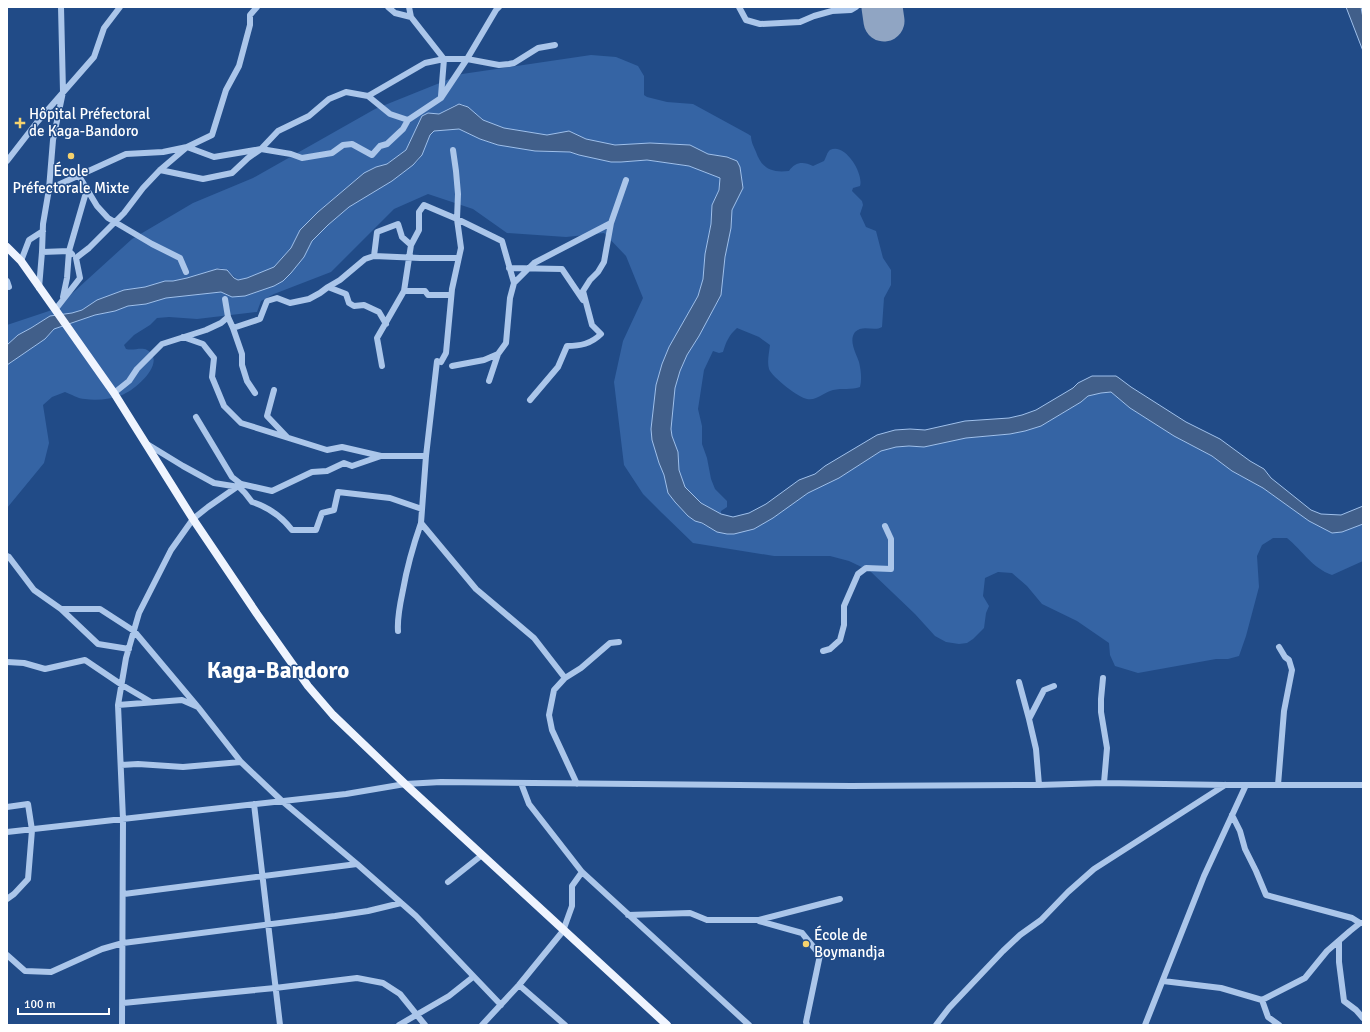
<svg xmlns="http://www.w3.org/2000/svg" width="1370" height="1032" font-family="Signika,sans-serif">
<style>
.green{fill:#3564a4}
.water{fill:#415f8a;stroke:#9fc0eb}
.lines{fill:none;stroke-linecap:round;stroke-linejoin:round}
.runway{stroke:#90a5c3;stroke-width:41}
.minor{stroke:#abc6ea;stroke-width:6}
.major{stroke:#eff4fe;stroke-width:8}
.poi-dot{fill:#f6d26d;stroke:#214b87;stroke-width:1.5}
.labels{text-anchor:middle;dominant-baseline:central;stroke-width:3;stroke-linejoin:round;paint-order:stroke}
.poi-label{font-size:15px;fill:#fff;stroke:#214b87;text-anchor:start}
.town-label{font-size:23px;font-weight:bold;fill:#fff;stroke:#214b87}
</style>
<rect width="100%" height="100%" fill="#214b87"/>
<path class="green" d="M591,55L616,57L638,66L644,76V95L647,97L667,102L693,104L748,134L751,136C751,142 754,147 756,152C762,169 772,173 789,171C795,162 803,161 813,166L824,161C826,158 827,152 830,150C845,142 864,174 860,186L853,188L852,191L862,201L863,205L860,214L866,227L876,231L883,258L891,270V285L884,298L882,327C874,332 863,324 855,332C848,341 857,355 859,362C861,371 862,379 860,387C851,390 842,388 833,390C824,392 817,401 807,399C799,398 772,377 769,369C767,362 769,353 770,345L759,337L737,328C729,335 726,342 723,352L719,353L713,351L704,370L698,409L702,426V444L707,458L711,479L715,489L727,501V507L721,511V514L701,503L685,487L679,470L678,452L672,436L671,429L675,388L680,371L687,355L699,336L705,323L720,298L727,244L731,228L732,210L736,200L741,171L737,161L727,157L708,154L690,145L650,143L615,145L586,139L569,131L547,135L504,128L483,120L468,107L462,104L455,105L439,114H425L422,116L406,150L387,164L376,167L364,173L318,212L300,230L291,248L274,267L247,278L238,280L227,270L220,268L187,278L173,281H165L145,287L124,290L100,299L82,310L72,313L50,316L31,328L18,335L7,345V325L55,309L132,239L193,203L253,178L375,109L462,74Z
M459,129L480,139L498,145L535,151L570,152L579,155L611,162H621L647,160L689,166L720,178L719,190L712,205L711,224L705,254L703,279L698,296L669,347L662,364L656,385L651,429L659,463L664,475L667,488L675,502L688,516L717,532L744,531L754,529L773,518L808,493L839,478L881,451L896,447L909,446L924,447L966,438L1010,434L1025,431L1041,426L1081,402L1088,396L1101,393L1111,392L1130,408L1174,436L1212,456L1232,471L1263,488L1309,521L1332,533L1342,532L1363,524V561L1332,575C1312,568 1303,551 1287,538H1273L1262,545L1257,556L1259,587L1246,636L1239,656L1228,659H1216L1138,673L1115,666L1110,655L1109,643L1077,621L1042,604L1027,586L1012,573L998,572L985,578L983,596L989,606L986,613L984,628L973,639L967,643L959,644L946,642L935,636L915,614L870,571L849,561L830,556H774L693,543L662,513L643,494L624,465L614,382L623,341L643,298L626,256L604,233L566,237L507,233L473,209L428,194L394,209L331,272L274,294L261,301L257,312L197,319L169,317L157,318L150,325L134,335L124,345L126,349C133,351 141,347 147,350C168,362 134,391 122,395C111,399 97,401 85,399C78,399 71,394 65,392L52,397L43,405L49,443L44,463L7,508V365L45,339L54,329L95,315L115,311L128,306L146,304L166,298L221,292L232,297L252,294L274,286L283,281L291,273L304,257L312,241L328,225L349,207L392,181L418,161L422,155L430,135L434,131Z"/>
<path class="water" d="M1346,7H1361L1363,18V51Z
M459,104L468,107L483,120L504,128L547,135L569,131L586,139L615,145L650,143L690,145L708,154L727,157L737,161L740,167L743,188L732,210L731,228L725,257L721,295L699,336L687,355L680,371L675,388L671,429L672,436L678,452L679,470L685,487L701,503L721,514L733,517L749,513L766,504L799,480L815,474L825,466L877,435L895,430L910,429L925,430L965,421L1009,418L1022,415L1036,410L1073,388L1078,383L1092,376H1116L1119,378L1131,387L1186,422L1220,439L1250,461L1264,469L1271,478L1311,510L1321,514L1341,515L1363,506V524L1342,532L1332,533L1309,521L1263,488L1232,471L1212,456L1174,436L1130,408L1111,392L1101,393L1088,396L1081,402L1041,426L1025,431L1010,434L966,438L924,447L909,446L896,447L881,451L839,478L808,493L773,518L754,529L734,534H727L717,532L702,523L695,521L688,516L675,502L668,493L664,475L659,463L652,440L651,429L656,385L662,364L669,347L698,296L703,279L705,254L711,224L712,205L719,190L720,178L689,166L647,160L621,162H611L579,155L570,152L535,151L498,145L480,139L459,129L434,131L430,135L422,155L413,165L392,181L349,207L328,225L312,241L304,257L291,273L283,281L274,286L245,296L232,297L221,292L166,298L146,304L128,306L115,311L95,315L54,329L45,339L7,365V345L18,335L31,328L50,316L72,313L82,310L97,300L124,290L145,287L165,281H173L187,278L217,269L227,270L234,278L238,280L247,278L274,267L291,248L300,230L318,212L364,173L376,167L387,164L406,150L422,116L428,113L439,114Z"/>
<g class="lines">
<path class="runway" d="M882,7L884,21"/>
<path class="minor" d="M388,7L395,13L411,17
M409,7L411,17L444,59L441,96
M739,7L746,20L760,24L800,22L814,16L832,11L851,10L856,7
M368,96L390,114L408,120L441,98L467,59L496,10L499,7
M7,161L38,121L94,57L104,28L120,7
M160,170L203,179L232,173L248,158L261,149L278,131L309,116L329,99L346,92L368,96L425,63L444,59H467L499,65L509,64L514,63L538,48L555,45
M79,176L97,206L108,218L152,244L180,258L186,272
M49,189L126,154L163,152L187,147L214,157L261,149L291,154L302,158L332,153L343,145L352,144L372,155L380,146L387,144L403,129L408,120
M42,252L69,251L72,254
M374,256L377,232L398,224L402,237L411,245
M21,261L29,240L43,231
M509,268L562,269L583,300
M7,281L9,287
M328,287L346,294L349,303L354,306L364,305L379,312L386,324
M39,288L42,252L43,224L49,189L53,140L63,92L61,7
M404,291H425L428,295H451
M63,297L67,278L69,251L87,189
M225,299L228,317L233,328L242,354V365L247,381L255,393
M55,310L80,278L76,258L89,248L124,213L143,188L160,170L187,147L212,135L226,90L239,66L250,25V15L257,7
M233,328L260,319L267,301L277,298L290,303L309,299L320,293L328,287L340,280L365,259L374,256L420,258H457
M183,337L203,344L214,358L212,377L224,406L241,423L327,450L342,447L381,456
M437,361L426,456L421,523L476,589L534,638L565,678
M441,362L446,353L452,289L461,248L457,219L458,194L456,171L453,150
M382,366L377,338L404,291L411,245L419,230V212L424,205L457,219L502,241L514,283
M452,366L484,360L498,354
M489,381L498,354L506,343L510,298L514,283L534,263L611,223L626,180
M274,390L267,416L287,437
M114,393L129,381L137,369L162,344L206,330L221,323L228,317
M530,400L558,367L567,346C580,346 591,344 601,334L592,325L583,291L590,280L598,272L604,262L611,223
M196,417L232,477L241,484L272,491L312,472L327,471L344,463L352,466L381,456H426
M147,444L183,466L214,483L239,487L245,493L252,502C268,507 282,517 292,530H316L322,513L334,510L338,492L390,498L422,509
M7,556L9,557L34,590L61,609H100L134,631L197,706
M61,609L98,644L129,649
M398,631C397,617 400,604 403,590C407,567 413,546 421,523
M823,651L830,649L840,640L844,625V606L858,574L866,568L891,569V539L885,526
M7,662L24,663L45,669L85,660L122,685L151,702
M1103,678L1101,699V712L1107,748L1104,783
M1019,682L1029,719
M118,705L182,700L198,707L241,762L282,801L357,864L416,916L501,1005
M121,765L138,764L183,767L241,762
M521,783L529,804L582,872L749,1025
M577,784L552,730L549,715L554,690L565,678L581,668L610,643L619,642
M1039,785L1036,749L1029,719L1044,690L1054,686
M1278,785L1284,711L1292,670L1289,660L1285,657L1279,647
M254,804L280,1025
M7,807L28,804L32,830L28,879L14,894L7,899
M1232,815L1240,831L1245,849L1256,871L1266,895L1352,918L1360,923
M7,832L346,794L405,784L441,782L851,786L1039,785L1104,783L1225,785H1363
M448,882L482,855
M124,894L357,864
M628,915L690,913L707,920H759L840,899
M759,921L802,933L820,955L806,1022L807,1025
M1339,941V962L1344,1001L1356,1010L1363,1018
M7,955L25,971L51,972L102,949L123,943L335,916L368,911L401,903
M1163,981L1221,988L1262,1000L1305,978L1327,951L1350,931L1360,923H1363
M519,985L565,1025
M1262,1000L1268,1017L1279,1025
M123,1003L275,988L357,978L383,983L400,994L425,1025
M122,1025L123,819L118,705L126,658L139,613L171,550L193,519L208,507L241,484
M399,1025L449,996L473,977
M482,1025L519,985L563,931L572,906V886L582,872
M936,1025L949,1008L1003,951L1020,935L1041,920L1068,892L1094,869L1225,785
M1145,1025L1204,876L1246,785"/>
<path class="major" d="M7,247L21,261L114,393L193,519L257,614L308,686L333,715L405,784L667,1025"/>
</g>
<g class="poi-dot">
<path d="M18 117h4v4h4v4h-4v4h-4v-4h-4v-4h4z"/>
<circle cx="71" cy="156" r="4"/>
<circle cx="806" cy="944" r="4"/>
</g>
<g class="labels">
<g class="poi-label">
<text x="29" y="114">Hôpital Préfectoral<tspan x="29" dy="17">de Kaga-Bandoro</tspan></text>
<text x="71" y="171" text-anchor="middle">École<tspan x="71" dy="17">Préfectorale Mixte</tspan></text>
<text x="814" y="935">École de<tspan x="814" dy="17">Boymandja</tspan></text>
</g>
<g class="town-label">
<text x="278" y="670">Kaga-Bandoro</text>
</g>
</g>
<rect width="1370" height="1032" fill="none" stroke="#ffffff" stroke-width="16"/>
<path d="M18 1008v6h91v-6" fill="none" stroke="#ffffff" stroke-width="2"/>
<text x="24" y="1008" font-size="12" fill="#ffffff" stroke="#214b87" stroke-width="3" paint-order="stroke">100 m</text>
</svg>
